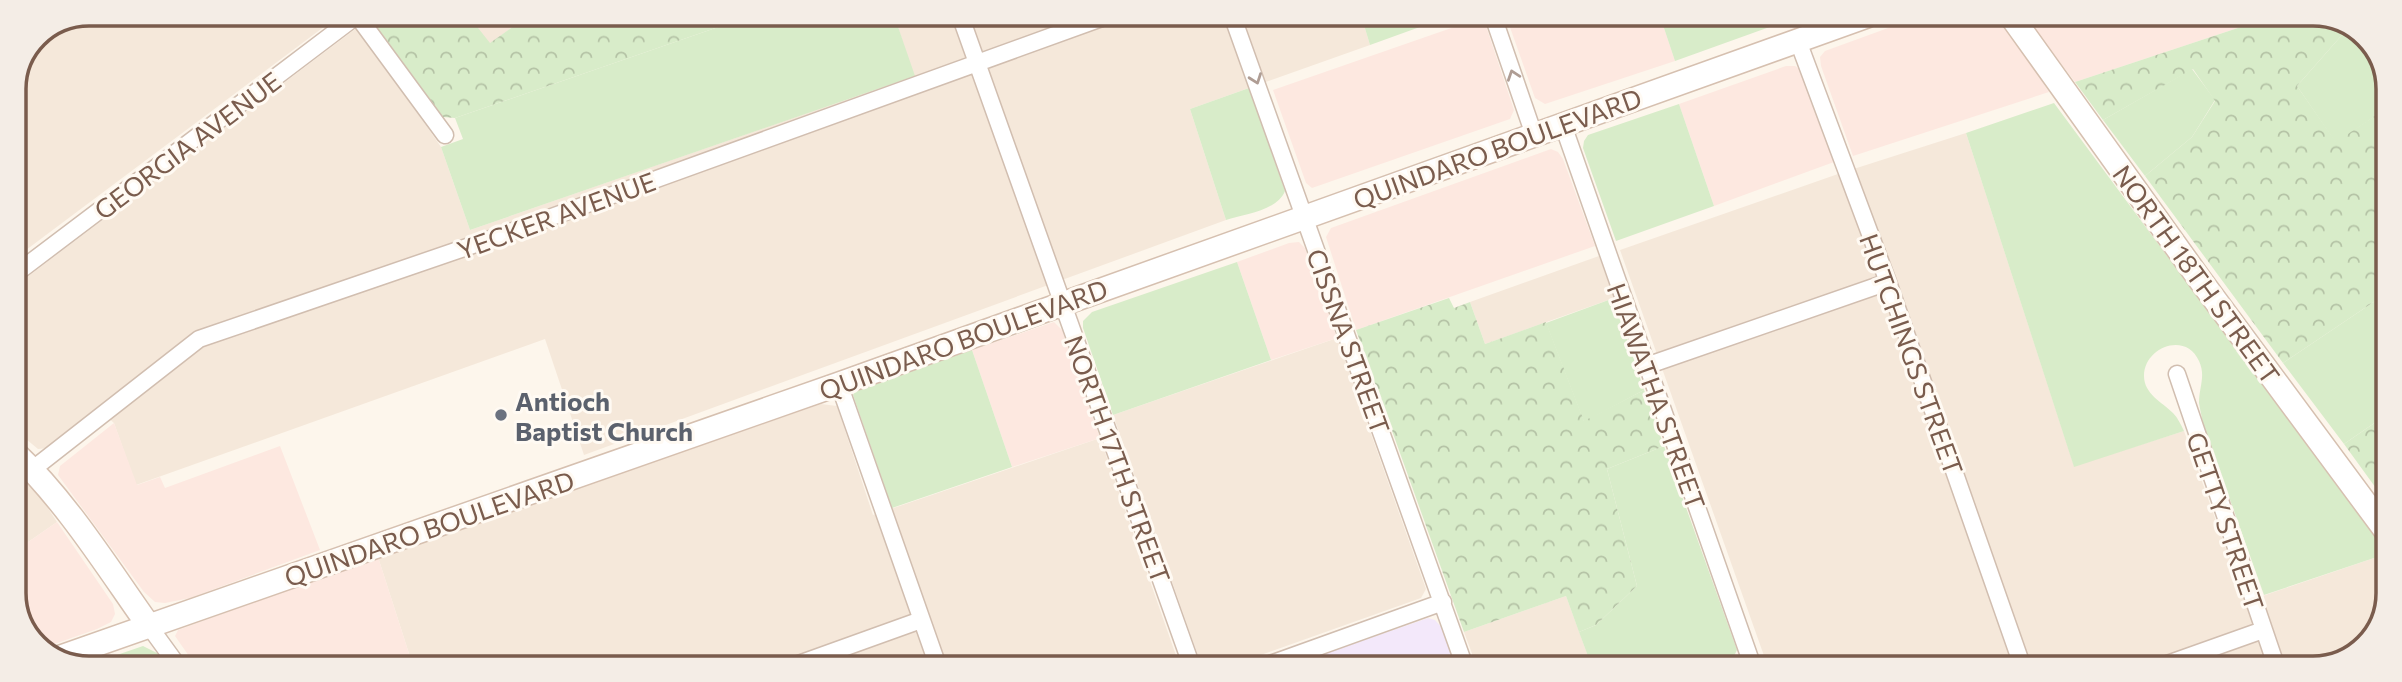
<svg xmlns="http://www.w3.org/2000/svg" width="2402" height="682" font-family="Commissioner,sans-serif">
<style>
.residential{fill:#f5e8da}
.commercial{fill:#fde8e0}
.education{fill:#f3e8fa}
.grass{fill:#d8ecc9}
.forest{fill:url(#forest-crowns)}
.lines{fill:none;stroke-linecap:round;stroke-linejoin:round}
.street-casing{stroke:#d1beb0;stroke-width:19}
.secondary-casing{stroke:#d6c0b0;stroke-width:26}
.street{stroke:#fff;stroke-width:16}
.secondary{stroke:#fff;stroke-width:23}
.oneway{stroke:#af9d94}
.worship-dot{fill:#6b7280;stroke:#fffaf3;stroke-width:2.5}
.labels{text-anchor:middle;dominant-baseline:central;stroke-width:6;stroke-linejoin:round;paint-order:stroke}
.street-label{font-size:26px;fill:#7a5c4d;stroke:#fffaf3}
.worship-label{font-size:26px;font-weight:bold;fill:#5b616d;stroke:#fffaf3;text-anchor:start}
.rim{fill:none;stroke:#7a5c4d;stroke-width:3.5}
</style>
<defs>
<pattern id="forest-crowns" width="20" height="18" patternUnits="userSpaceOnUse" patternTransform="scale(1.75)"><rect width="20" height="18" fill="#d8ecc9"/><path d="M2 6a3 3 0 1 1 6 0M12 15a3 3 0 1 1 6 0" fill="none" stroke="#b4c2a5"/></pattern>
</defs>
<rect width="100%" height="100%" fill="#fdf6ec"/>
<path class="residential" d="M89,14H341L14,259V89L36,36Z
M467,14H531L489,44Z
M894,15H1361L1370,45L1190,109L1226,220L584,455L545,339L136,485L114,423L99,410L48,448L38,449L14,429V287L358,27L441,147L470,230L914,76Z
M1966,133L2074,466L2184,431L2245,602L2386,554V612L2359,652L2313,668L1768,667L1620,250L1838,174Z
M1599,256L1614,298L1485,344L1470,302Z
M1337,338L1426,589L1421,598L1227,667H1204L1200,661L1113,415Z
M821,404L837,406L873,515L1100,438L1180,667L413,666L378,557Z
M14,472L42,499L57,522L21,547L16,541L14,542Z
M1566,596L1592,667H1477L1464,632Z"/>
<path class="commercial" d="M1506,16H1660L1675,61L1545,104L1535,98Z
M1921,16H1998L2049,92L1853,156L1821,66L1820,57L1825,51Z
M2025,16H2274L2075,82Z
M1483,17L1514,110L1510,119L1312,188L1306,183L1273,90Z
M1786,66H1795L1801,70L1834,162L1714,206L1679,104Z
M1551,149L1558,152L1563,159L1595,246L1356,330L1326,237L1331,228Z
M1299,242L1305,248L1337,338L1271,360L1237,262L1289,243Z
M1054,322L1062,330L1100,438L1012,467L972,350Z
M114,423L137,485L160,477L165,488L280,446L320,550L190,598L165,603L155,602L144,592L58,475L60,466Z
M57,522L113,604L115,614L111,622L97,629L43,648L32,642L14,598V542L16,540L21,547Z
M378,557L412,663L404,666H196L175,636L178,630Z"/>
<path class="education" d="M1428,618L1435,620L1442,628L1455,667H1287Z"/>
<path class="grass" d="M753,15H894L915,76L470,230L441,147L463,139L455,118Z
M1361,15H1453L1370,45Z
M1660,16H1800L1675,61Z
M2349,27L2365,37L2373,48L2388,84V107L2336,143L2297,86Z
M2192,69L2215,100L2192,137L2145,176L2103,120Z
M1249,88L1285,191C1277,211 1244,214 1226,220L1190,109Z
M2054,103L2386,552V554L2264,595L2203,424C2202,417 2200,410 2199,403C2199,387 2206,376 2199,361C2186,331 2144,347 2144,376C2144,394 2162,402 2173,413C2178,418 2181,425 2184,431L2074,467L1966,133Z
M1679,104L1714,206L1616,241L1583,148L1584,141L1588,135Z
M1237,262L1271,360L1113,415L1083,328V321L1092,312Z
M2387,293L2386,415L2344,444L2283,363Z
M1614,298L1644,390L1584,422L1546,323Z
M972,350L1012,467L892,508L853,395L855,390Z
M1664,446L1737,650L1732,660L1710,667H1592L1579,632L1596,625L1637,586L1607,469Z
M143,646L157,653L166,666H85Z"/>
<path class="forest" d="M377,14H467L490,43L531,14L753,15L455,118L443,117L374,23Z
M2274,16H2332L2349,27L2297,86L2336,142L2388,107L2387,251L2375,260L2387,277V293L2283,363L2145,176L2192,137L2215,101L2193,69L2103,120L2075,82Z
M1449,298L1454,308L1470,302L1485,344L1546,322L1584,421L1644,390L1664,446L1607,469L1637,586L1596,625L1579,632L1566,596L1464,632L1356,330Z
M2386,415V502L2344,444Z"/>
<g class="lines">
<defs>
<path id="street" d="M356,14L445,135
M960,15L1192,667
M1232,15L1465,667
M1493,16L1534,135
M1798,41L1888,282L2023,668
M1563,125L1753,667
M14,275L359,14
M1646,366L1888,282
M2177,374L2277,668
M839,384L938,666
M33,469L199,339L499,236L1110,15
M149,626L178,666
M793,666L921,620
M1262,667L1443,602
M2156,668L2263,630"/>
<path id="secondary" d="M2011,16L2198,277L2386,531
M14,452C67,502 107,567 149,626
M58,658L839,384L1867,16"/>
</defs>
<use href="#street" class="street-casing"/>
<use href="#secondary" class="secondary-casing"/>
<use href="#street" class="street"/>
<use href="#secondary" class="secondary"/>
</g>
<defs><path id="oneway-chevron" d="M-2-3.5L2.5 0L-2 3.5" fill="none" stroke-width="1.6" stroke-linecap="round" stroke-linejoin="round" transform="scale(1.75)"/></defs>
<g class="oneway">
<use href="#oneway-chevron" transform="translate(1513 75) rotate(-109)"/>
<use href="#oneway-chevron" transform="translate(1256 79) rotate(70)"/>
</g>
<circle class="worship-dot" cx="501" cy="415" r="7"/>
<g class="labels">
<g class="street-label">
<text transform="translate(187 145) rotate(-37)">GEORGIA AVENUE</text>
<text transform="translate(1497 148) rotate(-20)">QUINDARO BOULEVARD</text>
<text transform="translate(556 215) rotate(-20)">YECKER AVENUE</text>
<text transform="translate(2197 274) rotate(54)">NORTH 18TH STREET</text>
<text transform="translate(963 339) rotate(-20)">QUINDARO BOULEVARD</text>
<text transform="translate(1349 341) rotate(70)">CISSNA STREET</text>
<text transform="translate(1912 354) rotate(70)">HUTCHINGS STREET</text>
<text transform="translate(1657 396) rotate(70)">HIAWATHA STREET</text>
<text transform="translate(1118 459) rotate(70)">NORTH 17TH STREET</text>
<text transform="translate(2226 521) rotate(71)">GETTY STREET</text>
<text transform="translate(429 528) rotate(-19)">QUINDARO BOULEVARD</text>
</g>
<g class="worship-label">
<text x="515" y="400">Antioch<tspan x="515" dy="30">Baptist Church</tspan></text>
</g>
</g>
<path d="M0 0H2402V682H0ZM89 26H2313A63 63 0 0 1 2376 89V593A63 63 0 0 1 2313 656H89A63 63 0 0 1 26 593V89A63 63 0 0 1 89 26Z" fill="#f4ede6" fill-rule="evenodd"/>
<path class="rim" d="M89 26H2313A63 63 0 0 1 2376 89V593A63 63 0 0 1 2313 656H89A63 63 0 0 1 26 593V89A63 63 0 0 1 89 26Z"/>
</svg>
